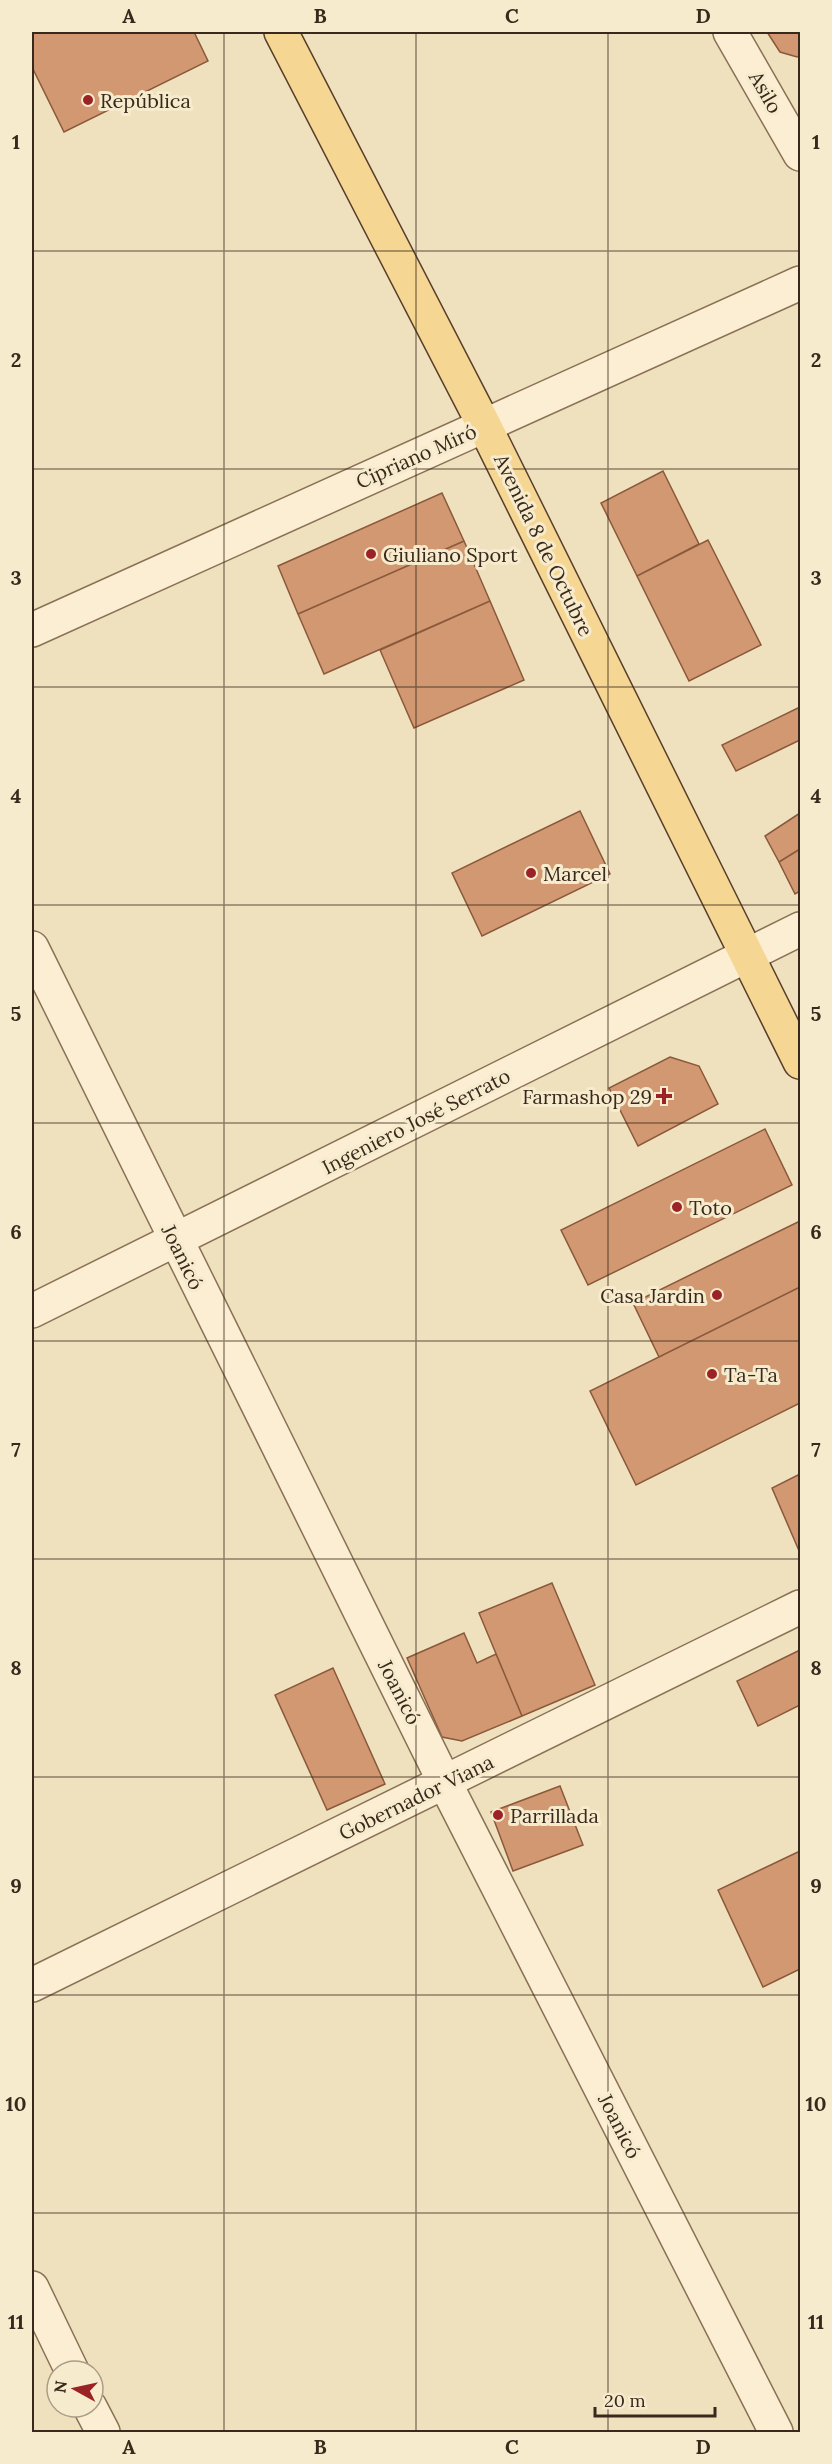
<svg xmlns="http://www.w3.org/2000/svg" width="832" height="2464" font-family="Lora,serif">
<style>
.building{fill:#d19872;stroke:#8a593b;stroke-width:1.5}
.lines{fill:none;stroke-linecap:round;stroke-linejoin:round}
.minor-casing{stroke:#8a7156;stroke-width:36}
.major-casing{stroke:#573f2b;stroke-width:36}
.minor{stroke:#fbeed2;stroke-width:33}
.major{stroke:#f6d693;stroke-width:33}
.grid{fill:none;stroke:#38291c;stroke-width:1.5;stroke-opacity:0.55}
.poi-dot{fill:#9c2325;stroke:#f7ebce;stroke-width:2}
.labels{text-anchor:middle;dominant-baseline:central;stroke-width:6;stroke-linejoin:round;paint-order:stroke}
.street-label{font-size:20px;fill:#38291c;stroke:#f7ebce}
.poi-label{font-size:20px;fill:#38291c;stroke:#f7ebce;text-anchor:start}
.neatline{fill:none;stroke:#38291c;stroke-width:2}
.grid-label{font-size:20px;text-anchor:middle;font-weight:bold;fill:#38291c}
</style>
<rect width="100%" height="100%" fill="#f0e1be"/>
<path class="building" d="M32,32H194L208,61L64,132L32,67Z
M767,32H800V55L797,57L780,52Z
M663,471L699,544L637,576L601,503Z
M442,493L464,541L298,614L278,566Z
M708,540L761,645L689,681L637,576Z
M464,541L490,601L324,674L298,614Z
M490,601L524,680L414,728L380,650Z
M800,707V740L736,771L722,745Z
M580,811L610,874L482,936L452,873Z
M800,813V849L779,862L765,836Z
M800,849V891L795,894L779,862Z
M670,1057L699,1066L718,1104L638,1146L609,1088Z
M765,1129L792,1185L588,1285L561,1230Z
M800,1221V1287L659,1357L633,1303Z
M800,1287V1403L636,1485L590,1391Z
M800,1474V1553L772,1488Z
M552,1583L595,1685L522,1716L479,1613Z
M464,1633L477,1663L496,1654L522,1716L462,1741L442,1737L407,1658Z
M800,1650V1705L758,1726L737,1681Z
M333,1668L385,1784L327,1810L275,1695Z
M560,1786L583,1845L513,1871L491,1812Z
M800,1851V1969L763,1987L718,1890Z"/>
<g class="lines">
<defs>
<path id="minor" d="M730,32L800,154
M32,630L800,283
M32,948L445,1783L776,2432
M32,1311L800,929
M32,1985L800,1607
M32,2288L72,2371
M90,2407L103,2432"/>
<path id="major" d="M281,32L484,425L800,1062"/>
</defs>
<use href="#minor" class="minor-casing"/>
<use href="#major" class="major-casing"/>
<use href="#minor" class="minor"/>
<use href="#major" class="major"/>
</g>
<path class="grid" d="M224,32V2432M416,32V2432M608,32V2432M32,251H800M32,469H800M32,687H800M32,905H800M32,1123H800M32,1341H800M32,1559H800M32,1777H800M32,1995H800M32,2213H800"/>
<g class="poi-dot">
<circle cx="88" cy="100" r="6"/>
<circle cx="371" cy="554" r="6"/>
<circle cx="531" cy="873" r="6"/>
<path d="M661 1087h6v6h6v6h-6v6h-6v-6h-6v-6h6z"/>
<circle cx="677" cy="1207" r="6"/>
<circle cx="717" cy="1295" r="6"/>
<circle cx="712" cy="1374" r="6"/>
<circle cx="498" cy="1815" r="6"/>
</g>
<g class="labels">
<g class="street-label">
<text transform="translate(766 92) rotate(60)">Asilo</text>
<text transform="translate(416 456) rotate(-24)">Cipriano Miró</text>
<text transform="translate(544 545) rotate(64)">Avenida 8 de Octubre</text>
<text transform="translate(416 1121) rotate(-27)">Ingeniero José Serrato</text>
<text transform="translate(183 1257) rotate(64)">Joanicó</text>
<text transform="translate(400 1692) rotate(63)">Joanicó</text>
<text transform="translate(416 1797) rotate(-26)">Gobernador Viana</text>
<text transform="translate(620 2126) rotate(63)">Joanicó</text>
</g>
<g class="poi-label">
<text x="100" y="100">República</text>
<text x="383" y="554">Giuliano Sport</text>
<text x="543" y="873">Marcel</text>
<text x="652" y="1096" text-anchor="end">Farmashop 29</text>
<text x="689" y="1207">Toto</text>
<text x="705" y="1295" text-anchor="end">Casa Jardin</text>
<text x="724" y="1374">Ta-Ta</text>
<text x="510" y="1815">Parrillada</text>
</g>
</g>
<rect width="832" height="2464" fill="none" stroke="#f7ebce" stroke-width="66"/>
<g transform="translate(75 2389) rotate(278)"><circle r="28" fill="#f7ebce" stroke="#ab9d87" stroke-width="1.5"/>
<path d="M0-4.5L10 22L0 15L-10 22Z" fill="#9c2325"/>
<text y="-9" font-size="16" font-weight="bold" text-anchor="middle" fill="#38291c">N</text>
</g>
<path d="M595 2407v9h120v-9" fill="none" stroke="#38291c" stroke-width="3"/>
<text x="604" y="2407" font-size="18" fill="#38291c" stroke="#f7ebce" stroke-width="4.5" paint-order="stroke">20 m</text>
<rect x="33" y="33" width="766" height="2398" class="neatline"/>
<g class="grid-label">
<text x="129" y="23">A</text>
<text x="320" y="23">B</text>
<text x="512" y="23">C</text>
<text x="703" y="23">D</text>
<text x="16" y="149">1</text>
<text x="816" y="149">1</text>
<text x="16" y="367">2</text>
<text x="816" y="367">2</text>
<text x="16" y="585">3</text>
<text x="816" y="585">3</text>
<text x="16" y="803">4</text>
<text x="816" y="803">4</text>
<text x="16" y="1021">5</text>
<text x="816" y="1021">5</text>
<text x="16" y="1239">6</text>
<text x="816" y="1239">6</text>
<text x="16" y="1457">7</text>
<text x="816" y="1457">7</text>
<text x="16" y="1675">8</text>
<text x="816" y="1675">8</text>
<text x="16" y="1893">9</text>
<text x="816" y="1893">9</text>
<text x="16" y="2111">10</text>
<text x="816" y="2111">10</text>
<text x="16" y="2329">11</text>
<text x="816" y="2329">11</text>
<text x="129" y="2454">A</text>
<text x="320" y="2454">B</text>
<text x="512" y="2454">C</text>
<text x="703" y="2454">D</text>
</g>
</svg>
